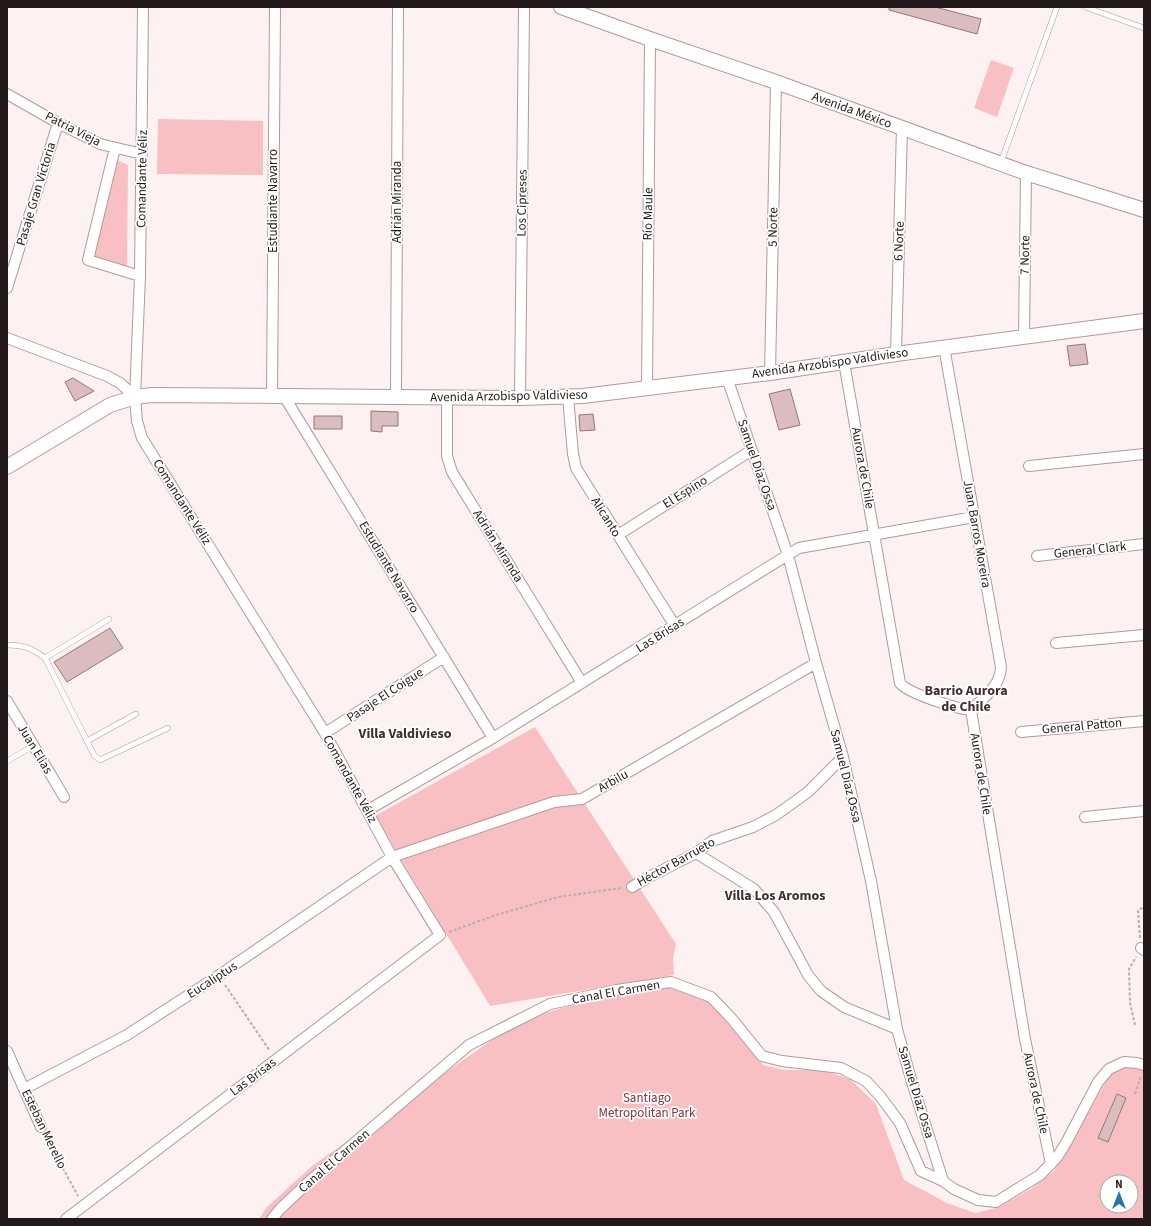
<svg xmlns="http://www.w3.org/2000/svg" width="1151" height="1226" font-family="'Source Sans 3',sans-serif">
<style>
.green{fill:#f9c0c4;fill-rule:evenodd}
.building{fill:#dbbdbf;stroke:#927779}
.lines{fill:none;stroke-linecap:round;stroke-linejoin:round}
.lane-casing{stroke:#b5989a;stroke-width:6}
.street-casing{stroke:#b5989a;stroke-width:12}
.secondary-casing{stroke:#b5989a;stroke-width:16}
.path{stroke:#b9adae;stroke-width:2;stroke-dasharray:3 2;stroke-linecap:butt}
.lane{stroke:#fff;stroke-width:5}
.street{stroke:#fff;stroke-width:10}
.secondary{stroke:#fff;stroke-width:14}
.labels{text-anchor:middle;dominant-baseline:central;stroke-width:3.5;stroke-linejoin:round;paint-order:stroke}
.street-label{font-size:13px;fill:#24191a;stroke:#fff}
.park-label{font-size:13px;fill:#82303d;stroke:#fff}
.neighbourhood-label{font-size:14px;font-weight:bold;fill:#442d2f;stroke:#fff}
</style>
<rect width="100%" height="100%" fill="#fef1f2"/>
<path class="green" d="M991,60L1014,68L997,117L974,108Z
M158,119L263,121V175L157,174Z
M117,160L128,165L127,269L93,258Z
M535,727L676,944L673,959L674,975L490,1006L375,816Z
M673,987L708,1000L763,1065L784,1070H823L850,1079L876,1104L904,1180L947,1203L975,1213L999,1207L1029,1190L1054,1171L1108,1078C1118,1068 1129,1062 1144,1070V1219H259L267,1207L312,1166L499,1035C518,1025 537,1015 558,1009C596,999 635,993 673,987ZM1107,1182H1131V1206H1107Z"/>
<path class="building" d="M889,7H935L981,19L977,34L889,10Z
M1085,344L1088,364L1070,366L1067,346Z
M73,378L94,391L75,401L65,382Z
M790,389L800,425L779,430L769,394Z
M371,411L398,412V426H382V432L371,431Z
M593,414L595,430L580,431L579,415Z
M314,416H342V429H314Z
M110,628L123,648L67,682L54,662Z
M1117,1094L1126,1098L1108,1142L1098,1138Z"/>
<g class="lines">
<defs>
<path id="lane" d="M1085,7L1144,28
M1001,162L1057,7
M7,645C25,645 31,648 45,658L87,741L136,714
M45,658L109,619
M87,741L94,755L100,760L168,728
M7,761L33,746"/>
<path id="street" d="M7,94L58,123L100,144L142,154
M115,148L88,260L140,276
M7,288L58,123
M1024,337L1026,173
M7,338L107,376L120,383L135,397
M944,347L1001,667C1000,687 984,697 971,710
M896,354L902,128
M844,362L900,683C907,693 957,709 971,710
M770,373L776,82
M727,378L788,555L816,663L843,757L871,881L897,1029L911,1079L943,1181
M647,388L650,39
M272,396L275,7
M284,396L493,738
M568,397L573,454L576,468L675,626
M396,398L398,7
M447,398V456L452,472L582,683
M520,398L524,7
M1029,466L1144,454
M618,535L752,450
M1037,556L1144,544
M1056,643L1144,635
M7,701L64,797
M971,710L1025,1039L1051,1164
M1021,732L1144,721
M325,733L444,657
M368,810L493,738L799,548L974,517
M1085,817L1144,811
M696,853L754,889L774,912L808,975L821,991L844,1007L897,1029
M632,887L647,878L696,853L712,841L753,827L776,815L808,792L843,757
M1141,948L1144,950
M7,1051L41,1127
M24,1089L127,1035L218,976L392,857L554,802L582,799L816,663
M66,1219L440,935L392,857L325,733L142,438L137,421L135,397L140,276L143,7
M272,1219L280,1209L312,1179L469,1045L550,1004L617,990L671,982L711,997L732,1019L762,1056L782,1061L841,1068L866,1081L880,1096L900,1123L921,1171L943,1181L954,1189L978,1200L996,1202L1040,1175L1058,1156L1067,1141L1098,1082L1109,1069L1124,1062L1137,1063L1144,1065"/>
<path id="secondary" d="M561,7L650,39L776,82L1026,173L1144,210
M7,467L110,405L135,397L152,395L520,398L583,396L770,373L896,354L1144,321"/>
</defs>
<use href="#lane" class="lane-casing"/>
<use href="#street" class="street-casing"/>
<use href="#secondary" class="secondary-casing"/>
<path class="path" d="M449,932L496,915L558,897L622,888
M1140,938L1138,910L1144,907
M225,985L270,1051
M1135,1025L1130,1003L1129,969L1136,957
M1135,1094L1141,1076
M46,1137L78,1196"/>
<use href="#lane" class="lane"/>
<use href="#street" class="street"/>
<use href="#secondary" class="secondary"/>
</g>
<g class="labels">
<g class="street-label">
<text transform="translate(852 110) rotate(20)">Avenida México</text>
<text transform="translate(73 129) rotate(27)">Patria Vieja</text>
<text transform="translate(142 179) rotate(-89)">Comandante Véliz</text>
<text transform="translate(36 194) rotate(-73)">Pasaje Gran Victoria</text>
<text transform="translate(273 201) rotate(-90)">Estudiante Navarro</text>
<text transform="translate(397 202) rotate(-90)">Adrián Miranda</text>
<text transform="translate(522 203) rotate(-89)">Los Cipreses</text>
<text transform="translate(648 214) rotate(-89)">Río Maule</text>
<text transform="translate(773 227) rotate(-89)">5 Norte</text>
<text transform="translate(899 241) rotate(-88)">6 Norte</text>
<text transform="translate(1025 255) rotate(-89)">7 Norte</text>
<text transform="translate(830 363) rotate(-8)">Avenida Arzobispo Valdivieso</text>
<text transform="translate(509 396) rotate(-1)">Avenida Arzobispo Valdivieso</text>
<text transform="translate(757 465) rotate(71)">Samuel Díaz Ossa</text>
<text transform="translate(863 468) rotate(80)">Aurora de Chile</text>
<text transform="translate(685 492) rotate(-32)">El Espino</text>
<text transform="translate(182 502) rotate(58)">Comandante Véliz</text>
<text transform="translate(606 517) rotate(58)">Alicanto</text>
<text transform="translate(977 534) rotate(80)">Juan Barros Moreira</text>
<text transform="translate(498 546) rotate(58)">Adrián Miranda</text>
<text transform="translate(1090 550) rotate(-6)">General Clark</text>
<text transform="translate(389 567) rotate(59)">Estudiante Navarro</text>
<text transform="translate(660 635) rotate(-32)">Las Brisas</text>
<text transform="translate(385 695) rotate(-33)">Pasaje El Coigue</text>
<text transform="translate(1082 726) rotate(-5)">General Patton</text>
<text transform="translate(35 749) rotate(59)">Juan Elias</text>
<text transform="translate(981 774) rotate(81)">Aurora de Chile</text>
<text transform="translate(846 776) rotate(76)">Samuel Díaz Ossa</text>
<text transform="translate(350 779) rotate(61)">Comandante Véliz</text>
<text transform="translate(613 781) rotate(-30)">Arbilu</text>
<text transform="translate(676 862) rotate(-29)">Héctor Barrueto</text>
<text transform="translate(212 980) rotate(-33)">Eucaliptus</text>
<text transform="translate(616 992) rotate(-10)">Canal El Carmen</text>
<text transform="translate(253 1077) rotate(-37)">Las Brisas</text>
<text transform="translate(916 1092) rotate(73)">Samuel Díaz Ossa</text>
<text transform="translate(1036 1093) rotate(78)">Aurora de Chile</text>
<text transform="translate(44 1129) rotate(64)">Esteban Merello</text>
<text transform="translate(334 1161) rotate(-41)">Canal El Carmen</text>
</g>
<g class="park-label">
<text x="647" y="1098">Santiago<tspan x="647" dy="15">Metropolitan Park</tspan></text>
</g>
<g class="neighbourhood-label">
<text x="966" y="691">Barrio Aurora<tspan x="966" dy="16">de Chile</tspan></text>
<text x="405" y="734">Villa Valdivieso</text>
<text x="775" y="896">Villa Los Aromos</text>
</g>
</g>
<rect width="1151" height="1226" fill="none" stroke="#24191a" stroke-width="16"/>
<g transform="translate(1119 1194)"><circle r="19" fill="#ffffff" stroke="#a7a3a3"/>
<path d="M0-3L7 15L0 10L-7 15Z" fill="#2a74a7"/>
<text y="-6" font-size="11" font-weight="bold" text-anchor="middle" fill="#24191a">N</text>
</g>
</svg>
